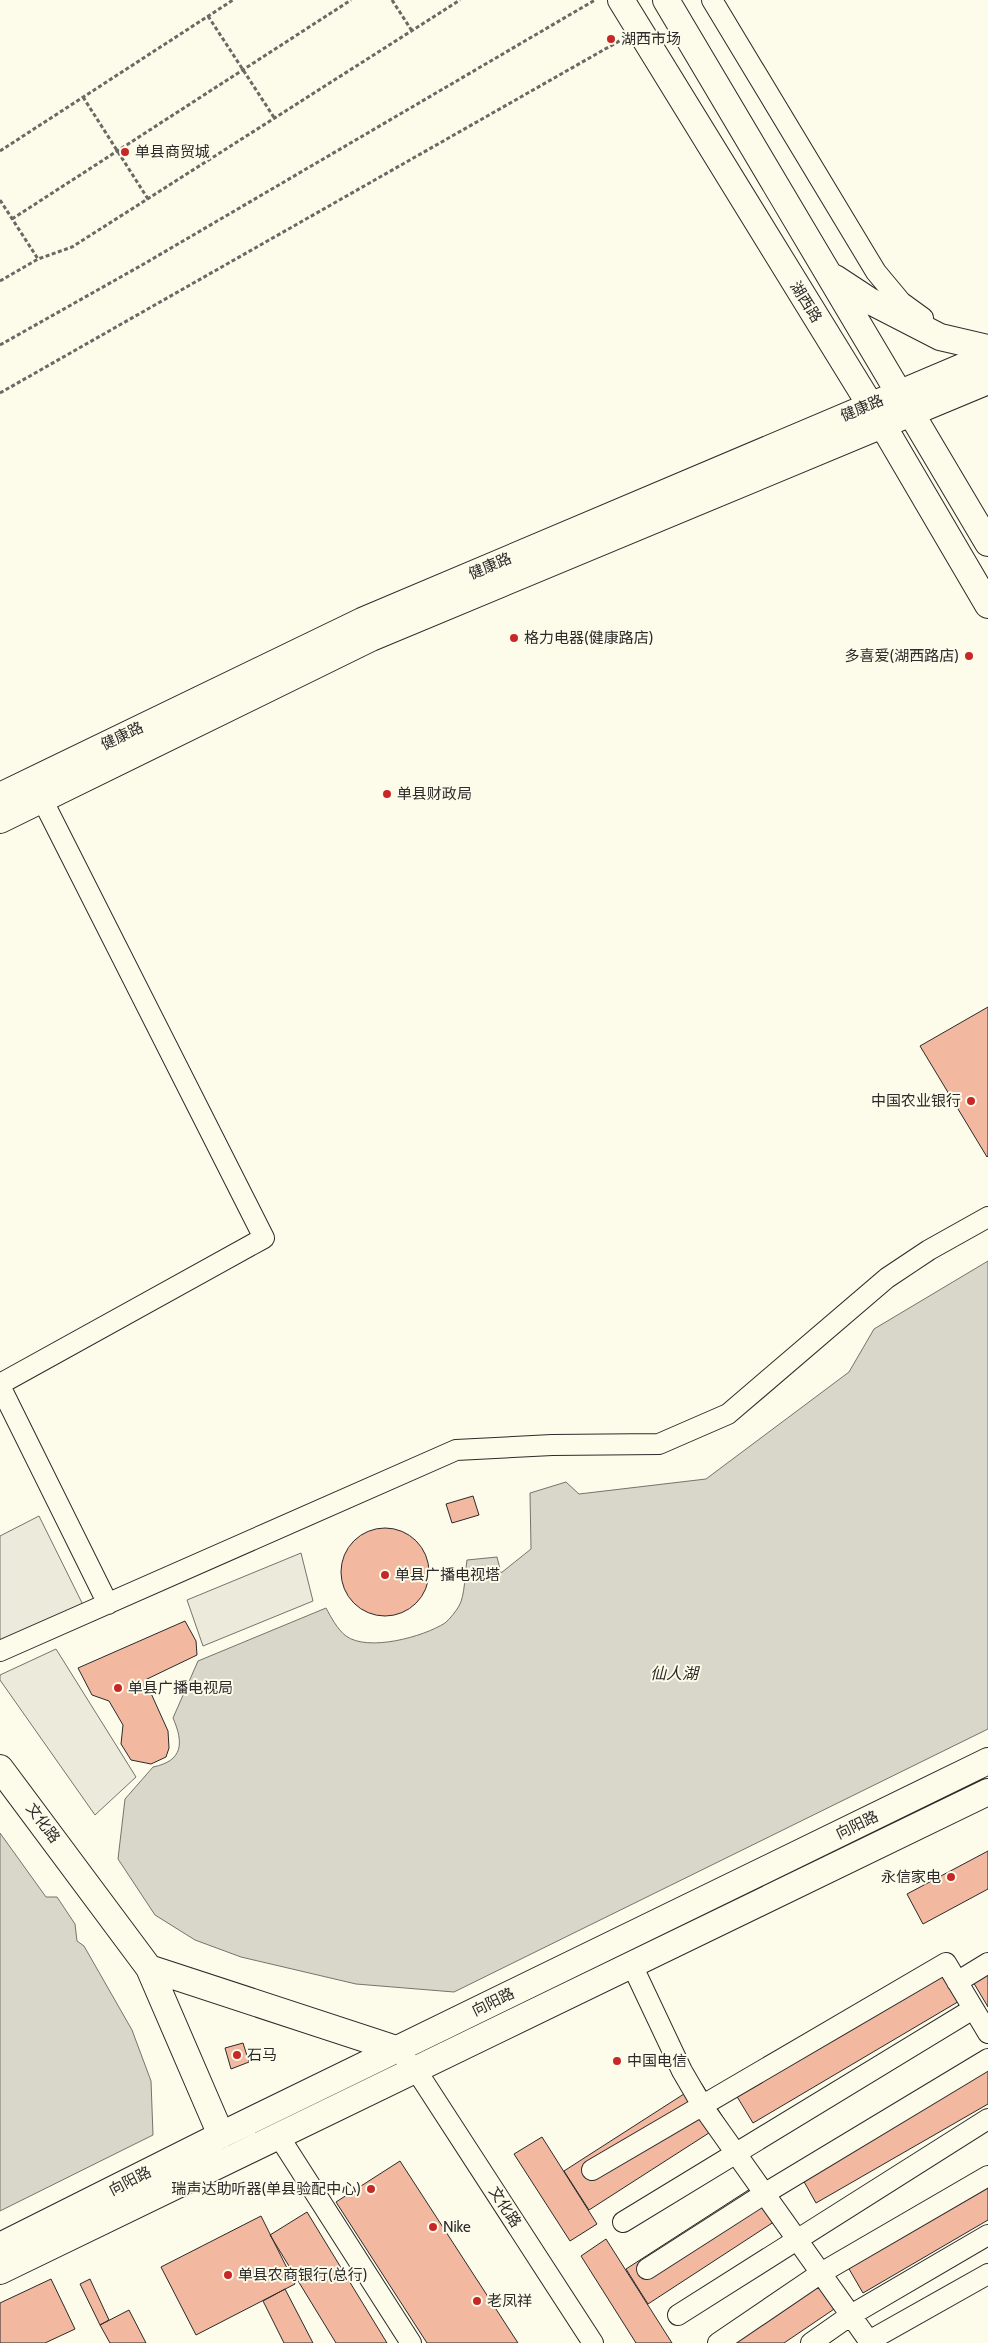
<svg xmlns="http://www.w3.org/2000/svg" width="988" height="2343" font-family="Cabin,'Noto Sans SC',sans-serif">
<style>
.parking{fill:#eceadb;stroke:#74746e}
.water{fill:#d8d7c9;stroke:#74746e}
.building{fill:#f2b8a0;stroke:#2b2b2b}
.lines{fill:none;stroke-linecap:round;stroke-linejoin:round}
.minor-casing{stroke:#2b2b2b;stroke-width:22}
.major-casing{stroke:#2b2b2b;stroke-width:28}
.path{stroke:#6a6964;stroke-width:3;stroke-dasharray:4 2.5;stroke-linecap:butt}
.minor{stroke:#fdfbea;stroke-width:20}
.major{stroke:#fdfbea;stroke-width:26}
.poi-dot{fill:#c62828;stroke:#fdfbea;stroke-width:2}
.labels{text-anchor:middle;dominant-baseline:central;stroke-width:4;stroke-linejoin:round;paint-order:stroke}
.poi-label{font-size:15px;fill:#2b2b2b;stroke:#fdfbea;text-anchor:start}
.street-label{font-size:15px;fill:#2b2b2b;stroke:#fdfbea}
.water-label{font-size:16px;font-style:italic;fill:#2b2b2b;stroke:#fdfbea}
</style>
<rect width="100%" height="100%" fill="#fdfbea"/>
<path class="parking" d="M39,1516L87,1613L0,1651V1536Z
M301,1553L313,1601L203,1646L187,1600Z
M56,1649L136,1777L95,1815L0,1680V1675Z"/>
<path class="water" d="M988,1261V1729L454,1992L356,1984L241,1957L195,1940L155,1915L118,1859L125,1799L153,1767C183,1761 184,1743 173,1718L198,1661L326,1608C331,1617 337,1629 346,1636C368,1652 423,1637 445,1623C450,1619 456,1611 459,1606C465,1596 465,1572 467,1560L497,1557L501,1573L531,1549L530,1493L566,1482L579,1494L706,1479L849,1372L874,1329Z
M0,1833L46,1897H57L75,1924L77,1941L84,1946L132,2030L151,2081L153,2135L0,2211Z"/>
<path class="building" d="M988,1007V1156L987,1157L920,1046Z
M473,1496L479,1515L452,1523L446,1504Z
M341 1572a44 44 0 1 1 88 0a44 44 0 1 1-88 0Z
M185,1621L196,1641L197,1655L145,1680L168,1731L169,1748L166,1757L151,1764L131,1760L121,1744L123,1725L109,1701L92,1695L78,1668Z
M988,1851V1889L923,1924L907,1894Z
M988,1963V2007L969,1975Z
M942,1967L961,2000L753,2123L733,2090Z
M243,2043L249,2062L231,2069L225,2048Z
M988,2062V2104L816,2203L798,2171Z
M701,2083L726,2122L589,2210L564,2171Z
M542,2137L597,2224L570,2241L514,2154Z
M400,2161L518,2343H427L336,2202Z
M988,2179V2220L863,2293L845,2262Z
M764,2180L786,2214L648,2304L626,2269Z
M307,2212L387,2343H336L270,2235Z
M261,2216L295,2284L196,2335L161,2267Z
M606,2239L625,2269L672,2343H636L581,2256Z
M826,2271L846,2301L784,2343H718Z
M51,2279L75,2329L45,2343H0V2303Z
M90,2279L109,2320L100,2325L80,2284Z
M285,2289L313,2343H284L263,2301Z
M129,2310L146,2343H110L100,2325Z"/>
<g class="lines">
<defs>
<path id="minor" d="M712,0L876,272L901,302L923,318
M0,1384L264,1238L42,799
M0,1386L108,1604
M0,1651L456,1450L552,1445L659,1444L728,1414L887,1278L929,1250L988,1217
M632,1965L682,2071L703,2107L869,2341L988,2274
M957,1982L988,1963
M406,2060L416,2070L593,2343
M278,2135L411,2343
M592,2170L946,1963L988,2033
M623,2222L973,2009
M647,2269L764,2194L988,2059
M678,2315L988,2119
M718,2343L821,2273L988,2176
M811,2343L851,2315L988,2235"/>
<path id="major" d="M621,0L882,424L988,605
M666,0L988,543
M835,278L870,301L940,337L988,348
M0,796L362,621L988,356
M0,820L371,638L988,381
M0,1768L149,1968L221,2135
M149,1968L396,2049
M0,2246L221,2135L988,1761
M0,2271L988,1792"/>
</defs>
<use href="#minor" class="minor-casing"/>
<use href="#major" class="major-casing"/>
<path class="path" d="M392,0L412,31
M208,16L275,119
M83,97L148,199
M0,151L233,0
M0,200L38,259
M12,219L351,0
M0,281L38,259L72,247L460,0
M0,345L142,265L595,0
M0,393L621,40"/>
<use href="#minor" class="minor"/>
<use href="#major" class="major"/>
</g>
<g class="poi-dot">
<circle cx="611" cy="39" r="5"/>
<circle cx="125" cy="152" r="5"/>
<circle cx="514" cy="638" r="5"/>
<circle cx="969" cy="656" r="5"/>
<circle cx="387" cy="794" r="5"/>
<circle cx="971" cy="1101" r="5"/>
<circle cx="385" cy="1575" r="5"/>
<circle cx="118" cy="1688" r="5"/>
<circle cx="951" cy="1877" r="5"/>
<circle cx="237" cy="2055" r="5"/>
<circle cx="617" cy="2061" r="5"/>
<circle cx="371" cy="2189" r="5"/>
<circle cx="433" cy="2227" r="5"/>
<circle cx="228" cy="2275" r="5"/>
<circle cx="477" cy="2301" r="5"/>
</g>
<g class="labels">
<g class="poi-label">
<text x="621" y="39">湖西市场</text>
<text x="135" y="152">单县商贸城</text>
<text x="524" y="638">格力电器(健康路店)</text>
<text x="959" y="656" text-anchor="end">多喜爱(湖西路店)</text>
<text x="397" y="794">单县财政局</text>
<text x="961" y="1101" text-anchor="end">中国农业银行</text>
<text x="395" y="1575">单县广播电视塔</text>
<text x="128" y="1688">单县广播电视局</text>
<text x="941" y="1877" text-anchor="end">永信家电</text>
<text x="247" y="2055">石马</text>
<text x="627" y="2061">中国电信</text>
<text x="361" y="2189" text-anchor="end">瑞声达助听器(单县验配中心)</text>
<text x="443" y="2227">Nike</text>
<text x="238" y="2275">单县农商银行(总行)</text>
<text x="487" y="2301">老凤祥</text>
</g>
<g class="street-label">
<text transform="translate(806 302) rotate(58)">湖西路</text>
<text transform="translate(862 408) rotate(-23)">健康路</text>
<text transform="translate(490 566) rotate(-23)">健康路</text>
<text transform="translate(122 736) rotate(-26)">健康路</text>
<text transform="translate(43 1823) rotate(53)">文化路</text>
<text transform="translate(857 1825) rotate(-26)">向阳路</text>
<text transform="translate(493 2002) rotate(-26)">向阳路</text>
<text transform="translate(130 2181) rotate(-27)">向阳路</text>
<text transform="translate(505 2207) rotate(57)">文化路</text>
</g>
<g class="water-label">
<text x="674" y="1673">仙人湖</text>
</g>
</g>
</svg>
